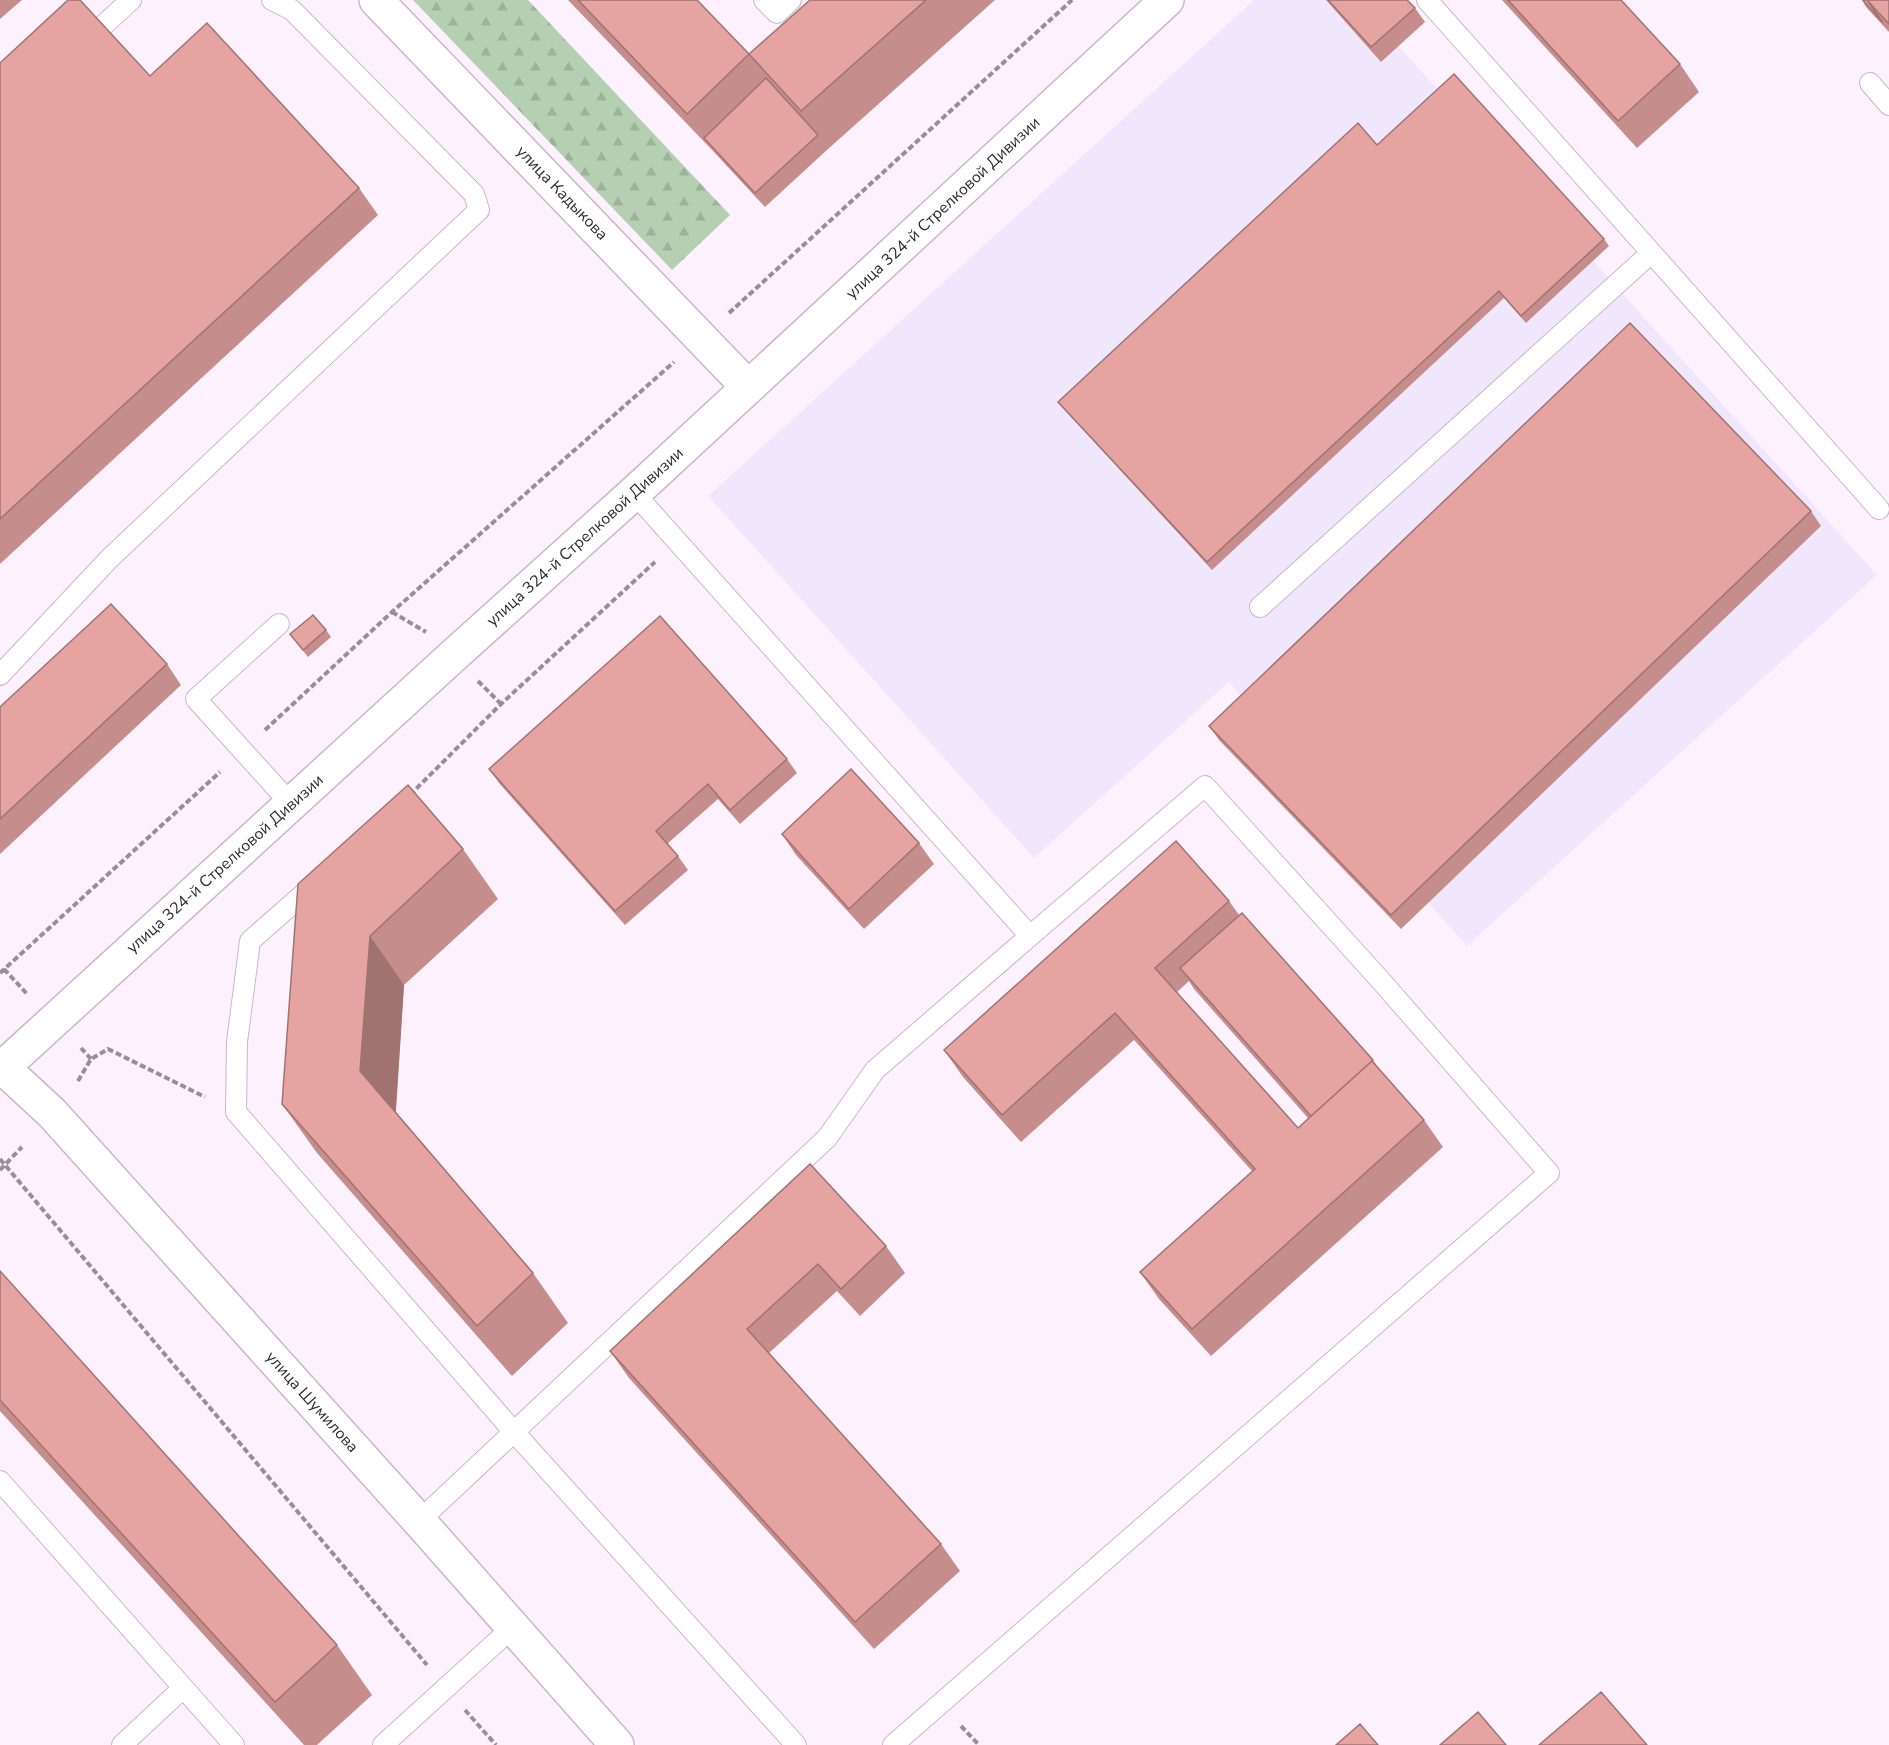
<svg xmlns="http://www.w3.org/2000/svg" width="1889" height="1745" font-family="'Nunito Sans',sans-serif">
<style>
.commercial{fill:#f1e7fc}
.forest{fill:url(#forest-firs)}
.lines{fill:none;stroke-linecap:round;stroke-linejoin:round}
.lane-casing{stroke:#cab6cb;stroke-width:22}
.street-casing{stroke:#cab6cb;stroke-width:36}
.path{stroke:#988d98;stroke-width:4;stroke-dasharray:6 3;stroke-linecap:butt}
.lane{stroke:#fff;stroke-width:20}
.street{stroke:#fff;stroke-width:33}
.wall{fill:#c58d8b;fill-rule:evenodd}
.shaded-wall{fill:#a07371}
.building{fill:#e5a4a2;stroke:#a07371;stroke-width:1.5}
.labels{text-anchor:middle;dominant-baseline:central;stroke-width:5;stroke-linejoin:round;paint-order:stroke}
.street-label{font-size:16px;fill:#312931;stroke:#fff}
</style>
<defs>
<pattern id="forest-firs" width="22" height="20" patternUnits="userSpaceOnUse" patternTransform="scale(1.5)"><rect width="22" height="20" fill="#b5cfb3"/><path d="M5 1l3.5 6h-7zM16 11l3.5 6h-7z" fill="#9cb29a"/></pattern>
</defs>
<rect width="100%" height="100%" fill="#fef1fe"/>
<path class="commercial" d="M1254,0H1357L1877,575L1467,946L1229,682L1034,858L708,496Z"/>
<path class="forest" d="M413,0H528L730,215L672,270Z"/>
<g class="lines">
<defs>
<path id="lane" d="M764,0L777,13L791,0
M1427,0L1879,509
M84,43L131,0
M1870,83L1889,105
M634,493L1030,936L1205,786L1382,982L1549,1173L893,1745
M1260,607L1651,253
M279,624L196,699L291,804
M0,675L110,558L479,210L474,194L292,10L272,0
M316,883L250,941L237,1042L236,1112L514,1432L796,1745
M0,1481L234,1745
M419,1521L827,1138L875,1070L1030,936
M122,1745L183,1688
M383,1745L513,1627"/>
<path id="street" d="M376,0L748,387
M0,1065L52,1113L419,1521L617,1745
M0,1070L453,656L634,493L1167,0"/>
</defs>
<use href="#lane" class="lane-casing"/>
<use href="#street" class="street-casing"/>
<path class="path" d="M729,313L1072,0
M392,612L426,632
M478,681L501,704
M265,730L392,612L674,362
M410,795L501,704L655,562
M4,969L28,995
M0,973L220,772
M81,1048L91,1059
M78,1081L91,1059L108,1049L205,1097
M0,1159L427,1665
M0,1170L22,1147
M465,1710L496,1745
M961,1726L979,1745"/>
<use href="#lane" class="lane"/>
<use href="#street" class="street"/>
</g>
<path class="wall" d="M0,0H22L0,19Z
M568,0H697L749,54L810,0H995L828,149L765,207L714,152Z
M1326,0H1407L1415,8L1425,22L1381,62Z
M1502,0H1621L1680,64L1699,92L1637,148Z
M1862,0H1889V32L1866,7Z
M0,63L150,76L359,188L378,215L0,564Z
M1377,145L1604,239L1609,246L1526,323L1504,298L1212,570L1064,409L1058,402Z
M1811,511L1821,526L1401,929L1219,740L1209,726Z
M326,630L331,637L308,657L290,634Z
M167,664L181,685L0,854V707Z
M787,759L797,773L740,824L718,799L667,844L678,856L688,870L625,925L499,783L489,769Z
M782,834L919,843L934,864L864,929L796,855Z
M463,849L498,899L404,985L396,1112L533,1273L568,1323L512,1376L317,1153L282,1104L298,884Z
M1229,901L1239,915L1373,1060L1379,1069L1424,1120L1443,1147L1211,1356L1159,1299L1140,1272L1252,1171L1134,1040L1021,1142L963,1077L944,1050ZM1189,981L1194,989L1308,1118L1298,1128L1176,993Z
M810,1164L886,1246L905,1273L860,1316L837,1291L769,1353L941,1544L960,1571L874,1649L629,1378L610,1351Z
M0,1271L337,1645L372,1695L317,1745H304L0,1411Z"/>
<path class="shaded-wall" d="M370,936L404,985L395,1120L360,1071Z"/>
<path class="building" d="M68,0H80L150,76L207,23L359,188L0,519V63Z
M578,0H697L749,54L810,0H926L801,111L749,54L687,114Z
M1328,0H1407L1415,8L1371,47Z
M1508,0H1621L1680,64L1618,121Z
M1863,0H1867L1883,23Z
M1867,0H1889V24Z
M1454,74L1604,239L1521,316L1499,291L1207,562L1058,402L1358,123L1377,145Z
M766,78L818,135L755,193L704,138Z
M1630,323L1811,511L1391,915L1209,726Z
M111,604L167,664L0,819V707Z
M313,615L326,630L303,650L290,634Z
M660,616L787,759L730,810L708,784L656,831L678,856L615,911L489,769Z
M851,769L919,843L849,909L782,834Z
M408,785L463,849L370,936L360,1071L533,1273L477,1326L282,1104L298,884Z
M1176,841L1229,901L1155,968L1298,1128L1372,1061L1424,1120L1192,1329L1140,1272L1255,1169L1115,1013L1002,1115L944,1050Z
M1242,913L1373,1060L1311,1116L1180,968Z
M810,1164L886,1246L841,1289L818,1264L747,1329L941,1544L855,1622L610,1351Z
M0,1271L337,1645L275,1702L0,1400Z
M1601,1692L1647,1745H1539Z
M1478,1712L1506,1745H1440Z
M1360,1724L1378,1745H1336Z"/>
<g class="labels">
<g class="street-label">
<text transform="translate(562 193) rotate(46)">улица Кадыкова</text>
<text transform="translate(943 208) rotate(-43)">улица 324-й Стрелковой Дивизии</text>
<text transform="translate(585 537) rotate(-42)">улица 324-й Стрелковой Дивизии</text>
<text transform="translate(225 864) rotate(-42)">улица 324-й Стрелковой Дивизии</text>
<text transform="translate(312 1402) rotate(48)">улица Шумилова</text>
</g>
</g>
</svg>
